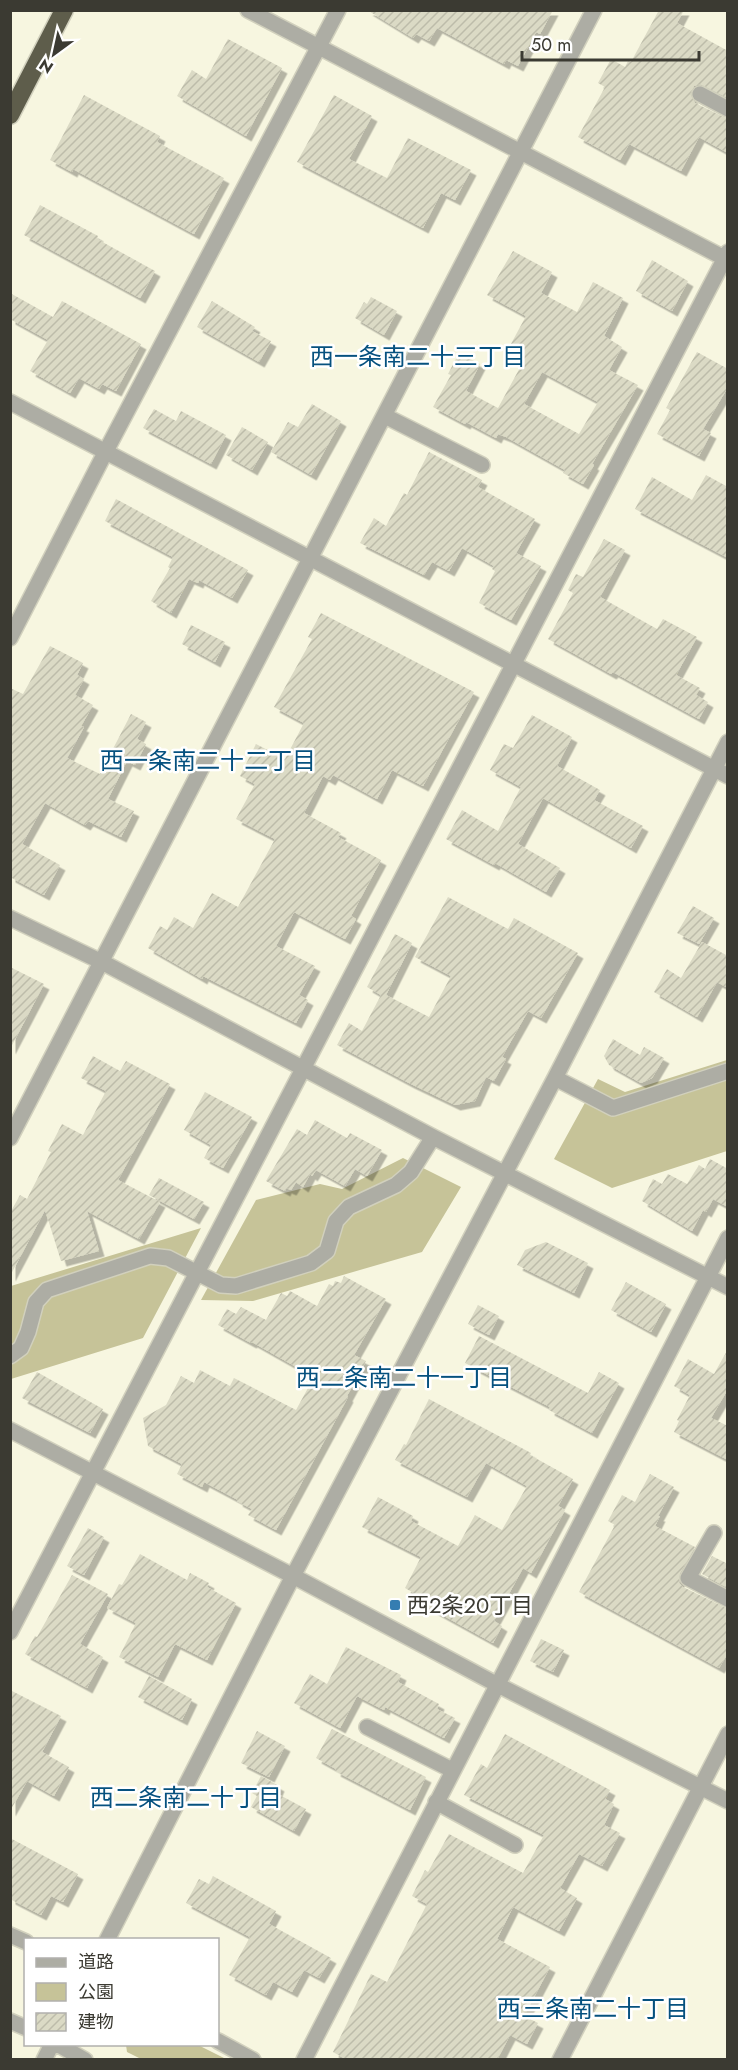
<svg xmlns="http://www.w3.org/2000/svg" width="738" height="2070" font-family="Jost,'Noto Sans JP',sans-serif">
<style>
.green{fill:#c6c398}
.building{fill:url(#building-hatch);fill-rule:evenodd;filter:url(#shadow)}
.lines{fill:none;stroke-linecap:round;stroke-linejoin:round}
.minor-casing{stroke:#d1d0bd;stroke-width:18}
.highway-casing{stroke:#d1d0bd;stroke-width:21}
.minor{stroke:#adada4;stroke-width:15}
.highway{stroke:#5e5d4b;stroke-width:18}
.poi-dot{fill:#357db1;stroke:#fff;stroke-width:2}
.labels{text-anchor:middle;dominant-baseline:central;stroke-width:5;stroke-linejoin:round;paint-order:stroke}
.poi-label{font-size:22px;fill:#3b3a32;stroke:#fff;text-anchor:start}
.neighbourhood-label{font-size:24px;fill:#06517f;stroke:#fff}
</style>
<defs>
<pattern id="building-hatch" width="6" height="6" patternUnits="userSpaceOnUse" patternTransform="scale(1.5)"><rect width="6" height="6" fill="#dbdac5"/><path d="M-1 1l2-2M0 6l6-6M5 7l2-2" fill="none" stroke="#bdbcaa"/></pattern>
<filter id="shadow"><feDropShadow dx="5.5" dy="5.5" stdDeviation="0" flood-color="#0004"/></filter>
</defs>
<rect width="100%" height="100%" fill="#f7f6e0"/>
<path class="green" d="M727,1060V1151L612,1188L554,1159L598,1079L625,1092Z
M403,1158L461,1187L422,1252L253,1301L201,1300L256,1200L320,1184L342,1189Z
M201,1228L143,1338L11,1379V1286Z
M126,2045H198L226,2059H141L127,2052Z"/>
<path class="building" d="M367,10H553L540,34L536,32L518,66L506,60L504,64L437,28L429,41L416,34L413,38Z
M659,10H684L677,23L728,51V98L700,84L694,86L690,94L695,103L728,119V153L699,137L681,171L629,144L620,160L578,137L605,87L598,83L611,59L625,67L628,61L631,62Z
M228,39L282,68L246,136L177,96L192,70L206,79Z
M84,95L160,136L157,142L224,178L194,234L73,169L72,172L50,160Z
M334,95L372,116L349,159L387,178L408,138L471,170L455,200L441,193L423,228L297,162Z
M40,205L98,236L97,239L155,271L140,298L24,235Z
M513,251L552,272L541,293L577,312L593,282L623,298L604,336L622,347L609,370L638,385L592,464L594,465L583,484L563,473L565,470L506,437L498,434L496,438L466,422L465,424L433,407L451,375L448,374L459,353L480,364L466,391L498,408L522,364L505,355L526,316L487,295ZM542,372L598,402L579,434L524,404Z
M652,260L688,281L672,311L636,291Z
M10,293L53,317L62,301L141,344L116,391L102,384L99,389L79,378L70,393L30,371L48,340L10,319Z
M371,297L397,311L384,335L355,318L364,302L367,304Z
M212,301L255,327L252,331L271,341L259,362L197,327Z
M697,352L728,369V387L703,429L711,433L699,456L657,434L670,410L666,408Z
M312,404L341,421L311,475L271,452L288,422L298,427Z
M154,409L176,421L181,411L226,435L211,464L143,428Z
M242,427L268,442L252,470L226,455Z
M429,452L482,480L478,487L535,519L516,553L541,566L511,620L479,603L495,571L492,569L494,566L462,548L449,571L432,562L424,575L360,543L374,518L386,526L404,493L407,495Z
M706,475L728,487V558L635,509L652,477L692,500Z
M116,499L248,570L232,598L199,580L198,583L189,579L171,613L151,601L170,568L168,567L173,557L105,521Z
M604,539L625,550L600,597L657,629L663,619L697,637L676,675L700,688L696,695L708,702L699,719L613,672L611,674L548,639L573,593L568,590L576,574L583,577Z
M321,613L474,692L423,786L392,770L377,799L333,775L330,780L323,776L304,813L341,833L338,837L381,860L351,916L356,919L345,939L294,912L276,946L315,966L299,995L308,1000L296,1023L203,976L202,979L148,948L160,926L167,930L174,917L193,928L212,893L238,907L275,839L236,819L255,784L240,776L256,744L285,759L304,723L274,707L312,639L308,637Z
M191,625L225,642L215,662L182,644Z
M50,646L83,663L77,675L84,679L75,695L93,705L81,726L84,727L67,758L100,774L131,714L146,722L137,739L146,744L135,765L127,761L108,799L134,811L121,837L88,821L85,825L45,803L22,844L60,865L44,895L10,877V688L23,694Z
M532,715L572,737L557,766L600,790L594,800L643,826L631,848L543,798L518,844L560,868L546,892L495,863L494,865L446,839L462,810L498,831L521,787L490,770L504,744L513,748Z
M448,897L508,929L514,918L578,953L541,1018L528,1011L502,1057L506,1059L494,1081L486,1077L475,1101L455,1105L409,1083L337,1045L349,1023L362,1031L381,995L367,987L395,934L412,943L386,995L429,1017L451,976L415,957Z
M693,906L714,918L699,944L677,933Z
M702,942L728,956V988L717,982L697,1017L654,992L667,969L681,978Z
M10,967L44,984L10,1049Z
M613,1039L640,1055L644,1047L664,1058L652,1078L641,1083L609,1065L604,1056Z
M93,1056L120,1071L126,1061L170,1084L118,1180L160,1202L139,1239L87,1211L99,1251L61,1261L45,1210L10,1276V1213L20,1195L27,1199L51,1152L48,1151L62,1124L83,1135L106,1091L81,1078Z
M205,1092L252,1117L223,1168L204,1158L211,1145L184,1130Z
M315,1120L347,1138L350,1133L382,1150L367,1176L355,1169L345,1186L316,1170L312,1176L310,1174L303,1187L296,1182L291,1190L286,1188L285,1191L266,1181L297,1129L307,1135Z
M710,1159L728,1169V1207L713,1199L706,1212L703,1210L692,1231L642,1201L653,1179L662,1184L668,1174L687,1184L699,1165L705,1169Z
M159,1178L204,1202L194,1219L149,1195Z
M546,1242L588,1263L574,1293L517,1265L525,1250Z
M344,1276L386,1299L354,1355L366,1361L347,1396L348,1397L276,1530L248,1515L252,1509L237,1501L238,1500L204,1482L202,1487L177,1474L182,1464L148,1446L143,1418L166,1405L181,1376L194,1383L200,1370L230,1386L234,1378L296,1410L314,1377L252,1342L251,1343L218,1325L227,1309L236,1314L241,1307L266,1320L281,1293L287,1296L290,1291L317,1306L329,1284L333,1286L335,1281L341,1283Z
M626,1282L666,1304L651,1332L611,1310Z
M478,1305L499,1316L489,1335L468,1324Z
M479,1336L588,1393L599,1372L619,1383L592,1433L549,1410L550,1407L465,1363Z
M728,1349V1389L711,1418L728,1426V1460L674,1432L679,1421L677,1420L690,1395L674,1386L688,1359L714,1374Z
M37,1372L103,1409L90,1433L22,1398Z
M429,1399L531,1453L530,1455L573,1479L558,1506L565,1510L531,1573L523,1568L494,1621L502,1626L493,1643L417,1601L419,1596L405,1588L421,1557L362,1527L378,1497L413,1516L411,1521L458,1546L475,1515L502,1530L527,1486L486,1463L467,1497L395,1460L404,1444L406,1445Z
M650,1474L674,1487L658,1516H660L655,1526L695,1547L680,1573L679,1583L683,1587L728,1609V1653L719,1668L579,1592L615,1525L608,1521L622,1495L635,1502Z
M88,1528L104,1537L84,1575L67,1566Z
M140,1554L187,1580L190,1573L209,1583L207,1587L236,1603L207,1660L175,1644L158,1677L119,1657L136,1623L107,1608L119,1584L122,1585Z
M712,1556L728,1564V1588L702,1574Z
M72,1575L108,1594L80,1644L103,1657L87,1688L25,1654L35,1636L37,1637Z
M541,1639L564,1650L553,1672L530,1661Z
M346,1647L401,1675L398,1682L439,1704L437,1709L455,1718L444,1738L385,1707L384,1710L357,1696L340,1728L294,1703L310,1674L327,1684Z
M149,1676L192,1699L182,1720L138,1697Z
M10,1690L61,1716L42,1752L69,1767L54,1796L27,1781L10,1811Z
M332,1729L426,1777L410,1810L335,1771L336,1769L316,1758Z
M257,1731L285,1746L269,1777L241,1763Z
M505,1734L610,1790L605,1799L614,1804L604,1825L620,1833L602,1866L579,1854L560,1888L577,1898L559,1931L513,1907L497,1939L550,1967L524,2016L538,2023L527,2044L510,2035L497,2060H347L333,2052L371,1974L387,1982L427,1904L412,1896L425,1870L428,1872L449,1834L523,1873L544,1835L464,1795L481,1764L487,1768Z
M261,1776L279,1786L276,1793L306,1809L294,1831L251,1807L257,1796L252,1793Z
M10,1838L78,1874L63,1902L51,1896L41,1915L10,1899Z
M213,1876L276,1911L269,1924L331,1958L319,1978L304,1970L292,1992L273,1982L266,1995L229,1975L250,1937L186,1903L199,1879L209,1884Z"/>
<g class="lines">
<defs>
<path id="minor" d="M248,10L728,260
M700,94L728,109
M10,402L728,776
M385,416L482,465
M10,638L106,451L338,10
M10,918L102,962L433,1137L728,1287
M555,1078L613,1108L728,1071
M10,1138L594,10
M10,1356L21,1348L28,1332L36,1302L47,1290L150,1256L168,1258L221,1285L236,1286L311,1263L327,1251L336,1221L349,1207L396,1185L411,1172L433,1137
M10,1430L293,1576L496,1684L728,1801
M714,1533L688,1578L728,1599
M10,1632L728,252
M367,1727L452,1770
M436,1802L515,1845
M10,1935L26,1942
M107,1940L293,1576L555,1078L728,742
M10,2021L26,2028
M218,2041L253,2060
M57,2044L85,2060
M44,2060L52,2044
M304,2060L728,1238
M560,2060L728,1734"/>
<path id="highway" d="M10,115L64,10"/>
</defs>
<use href="#minor" class="minor-casing"/>
<use href="#highway" class="highway-casing"/>
<use href="#minor" class="minor"/>
<use href="#highway" class="highway"/>
</g>
<rect class="poi-dot" x="389" y="1599" width="12" height="12" rx="3"/>
<g class="labels">
<g class="poi-label">
<text x="407" y="1605">西2条20丁目</text>
</g>
<g class="neighbourhood-label">
<text x="418" y="356">西一条南二十三丁目</text>
<text x="208" y="760">西一条南二十二丁目</text>
<text x="404" y="1377">西二条南二十一丁目</text>
<text x="186" y="1797">西二条南二十丁目</text>
<text x="593" y="2008">西三条南二十丁目</text>
</g>
</g>
<rect width="738" height="2070" fill="none" stroke="#3b3a32" stroke-width="24"/>
<rect x="24" y="1938" width="195" height="108" fill="#ffffff" stroke="#b1b0ad" stroke-width="1.5"/>
<rect x="36" y="1958" width="30" height="9" fill="#adada4" stroke="#b1b0ad" stroke-width="1.5"/>
<text x="78" y="1968" font-size="18" fill="#3b3a32">道路</text>
<rect x="36" y="1983" width="30" height="18" fill="#c6c398" stroke="#b1b0ad" stroke-width="1.5"/>
<text x="78" y="1998" font-size="18" fill="#3b3a32">公園</text>
<rect x="36" y="2013" width="30" height="18" fill="url(#building-hatch)" stroke="#b1b0ad" stroke-width="1.5"/>
<text x="78" y="2028" font-size="18" fill="#3b3a32">建物</text>
<g transform="translate(54 54) rotate(213)" stroke="#ffffff" stroke-width="4.5" paint-order="stroke">
<path d="M0-4.5L10 22L0 15L-10 22Z" fill="#3b3a32"/>
<text y="-9" font-size="16" font-weight="bold" text-anchor="middle" fill="#3b3a32">N</text>
</g>
<path d="M522 51v9h177v-9" fill="none" stroke="#3b3a32" stroke-width="3"/>
<text x="531" y="51" font-size="18" fill="#3b3a32" stroke="#ffffff" stroke-width="4.5" paint-order="stroke">50 m</text>
</svg>
